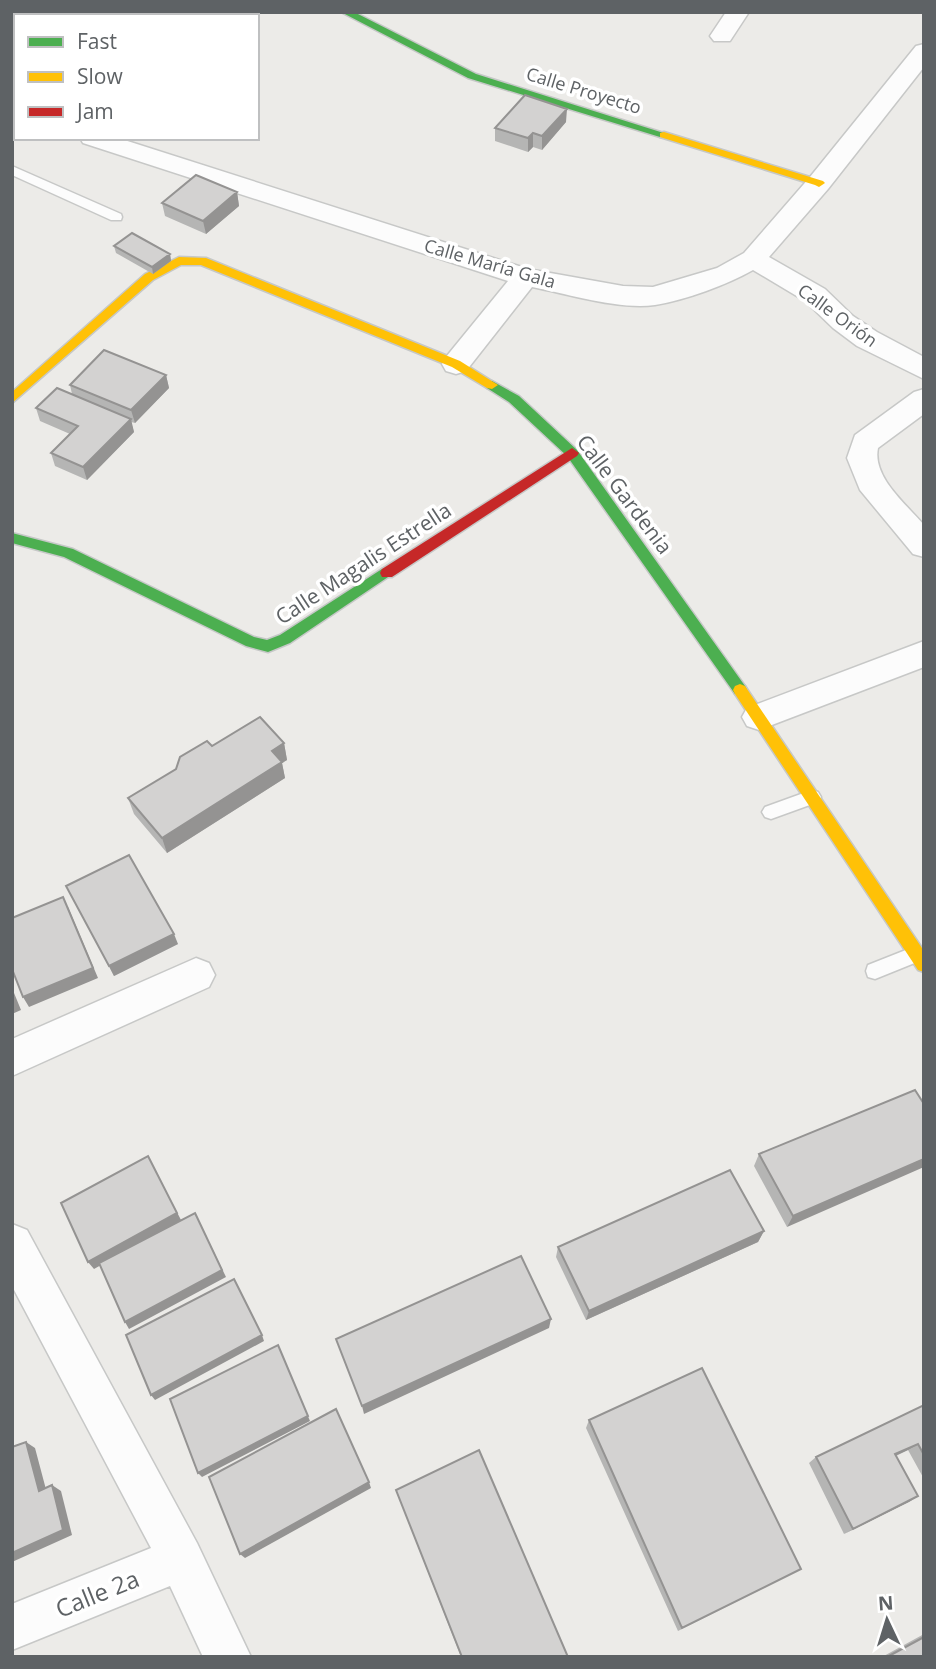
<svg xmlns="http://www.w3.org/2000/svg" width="936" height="1669" font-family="'Open Sans',sans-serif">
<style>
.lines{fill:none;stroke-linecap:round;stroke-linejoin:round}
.lane-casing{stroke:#c7c8c7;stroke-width:3}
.street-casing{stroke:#c7c8c7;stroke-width:3}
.fast-casing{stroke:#c6c8c7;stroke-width:3}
.slow-casing{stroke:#c6c8c7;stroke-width:3}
.jam-casing{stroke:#c6c8c7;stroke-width:3}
.lane{fill:#fcfcfc;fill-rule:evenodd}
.street{fill:#fcfcfc;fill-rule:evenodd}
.fast{fill:#4caf50;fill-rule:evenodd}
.slow{fill:#ffc107;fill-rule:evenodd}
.jam{fill:#c62828;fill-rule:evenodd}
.wall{fill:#b5b5b4}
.shaded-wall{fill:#949392}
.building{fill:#d3d2d1;stroke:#949392;stroke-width:2}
.labels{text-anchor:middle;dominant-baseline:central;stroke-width:7;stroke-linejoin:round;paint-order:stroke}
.far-street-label{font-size:18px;fill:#5e6265;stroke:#fff}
.street-label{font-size:21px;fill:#5e6265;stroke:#fff}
.near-street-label{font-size:24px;fill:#5e6265;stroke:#fff}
</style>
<rect width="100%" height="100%" fill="#ecebe8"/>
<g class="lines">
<defs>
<path id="lane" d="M12,166L121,214L122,217L121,220H111L12,175Z
M812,790L818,792L821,797L818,802L771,819L765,817L762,812L765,807Z
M916,946L922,948V960L875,979L868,977L866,971L868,965Z"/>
<path id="street" d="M726,12H749L730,41H714L710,36Z
M924,44V67L828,189L769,257L825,289L853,316L877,332L924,357V379L857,346L833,328L805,301L753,270C727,285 685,300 655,305C619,310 568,294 532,287L466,371L456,374L446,371L442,364L446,357L508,281L83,143L80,138H118L528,269L623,286L653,287L717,268L744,253L810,177L916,46Z
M12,106L16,107V121L12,120Z
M924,389V414L878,448C872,477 906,504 924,525V557L913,554L860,490L847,458L855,435L914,392Z
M924,641V667L759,730L747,726L742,717L747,708Z
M196,958L209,963L215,975L209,987L12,1076V1039Z
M12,1224L27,1230L197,1543L251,1657H203L170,1586L12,1650V1604L151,1548L12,1286Z"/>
<path id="fast" d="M27,12H38L35,16H24Z
M341,12H354L476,74L670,135L660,137L468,78Z
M492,381L519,396L577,450L745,686L747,690L745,694H735L567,456L509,402L487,388L486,385Z
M12,533L73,549L254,637L267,640L280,635L382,569L387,568L394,573L290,643L268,652L246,646L64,557L12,543Z"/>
<path id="slow" d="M664,132L823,181L825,183L819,187L815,185L660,137V133Z
M179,257L206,258L460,361L498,385L492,389L487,388L452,367L201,265H181L153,280L12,403V392L145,274Z
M740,684L745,686L924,951V972L918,970L735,694L733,690L735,686Z"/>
<path id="jam" d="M572,448L579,453L577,456L392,577H382L380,573L382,569Z"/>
</defs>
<use href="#lane" class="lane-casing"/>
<use href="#street" class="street-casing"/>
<use href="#fast" class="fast-casing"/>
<use href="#slow" class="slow-casing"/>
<use href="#jam" class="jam-casing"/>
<use href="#lane" class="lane"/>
<use href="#street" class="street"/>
<use href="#fast" class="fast"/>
<use href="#slow" class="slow"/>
<use href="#jam" class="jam"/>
</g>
<path class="wall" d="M566,122L542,150L533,147L528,152L495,141V128Z
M237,192L239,206L206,234L165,216L162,203Z
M114,246L170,254L171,261L153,274L116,253Z
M166,375L169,388L135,423L131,422L134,432L87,480L55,466L51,453L70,434L40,421L36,408L72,394L70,385Z
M284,743L287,760L282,763L285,778L167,853L134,814L128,798Z
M66,886L178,944L114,976Z
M915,1090L787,1227L754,1166L759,1154Z
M764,1231L758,1242L586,1320L556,1257L558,1247Z
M924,1405V1479L908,1450L896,1456L918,1496L844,1534L809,1463L816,1457Z
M589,1420L801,1569L678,1631L586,1428Z
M396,1490L568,1657H461Z
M924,1634V1657H882Z"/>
<path class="shaded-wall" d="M567,109L566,122L542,150V136Z
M533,133V147L528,152V138Z
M237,192L239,206L206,234L203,221Z
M170,254L171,261L153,274L152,267Z
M166,375L169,388L135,423L131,410Z
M131,419L134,432L87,480L83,467Z
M284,743L287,760L282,763L285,778L167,853L162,838L272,751Z
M68,907L98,978L29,1007L23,997Z
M174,934L178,944L114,976L109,966Z
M12,988L21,1010L12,1014Z
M148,1156L181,1220L94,1269L88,1262Z
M924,1159V1167L787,1227L793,1216Z
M195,1213L226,1277L129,1329L125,1322Z
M764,1231L758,1242L586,1320L589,1311Z
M551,1319L549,1328L364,1414L362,1406Z
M262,1335L264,1341L155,1400L151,1395Z
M278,1345L310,1421L202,1477L198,1473Z
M26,1442L35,1448L48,1497L39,1491Z
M918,1444L908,1450L886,1460L895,1454Z
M369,1482L371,1488L245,1558L240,1554Z
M52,1485L61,1491L72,1535L12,1562V1553Z
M918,1496L909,1502L844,1534L853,1529Z"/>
<path class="building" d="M525,95L567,109L542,136L533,133L528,138L495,128Z
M196,175L237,192L203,221L162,203Z
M132,233L170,254L152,267L114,246Z
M104,350L166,375L131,410L70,385Z
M57,388L131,419L83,467L51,453L78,426L36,408Z
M260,717L284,743L272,751L282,762L162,838L128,798L176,769L180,757L207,741L212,746Z
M129,855L174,934L109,966L66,886Z
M63,897L93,968L23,997L12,969V918Z
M915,1090L924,1104V1159L793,1216L759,1154Z
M148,1156L177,1213L88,1262L61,1203Z
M730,1170L764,1231L589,1311L558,1247Z
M195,1213L222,1270L125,1322L99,1263Z
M521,1256L551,1319L362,1406L336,1339Z
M234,1279L262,1335L151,1395L126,1335Z
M278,1345L308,1416L198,1473L170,1399Z
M702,1368L801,1569L682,1628L589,1420Z
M924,1405V1455L918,1444L895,1454L918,1496L853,1529L816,1457Z
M336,1409L369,1482L240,1554L209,1477Z
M26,1442L39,1491L52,1485L63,1530L12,1553V1447Z
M479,1450L568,1657H462L396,1490Z
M924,1637V1657H887Z"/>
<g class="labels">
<g class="far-street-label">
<text transform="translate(584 90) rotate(17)">Calle Proyecto</text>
<text transform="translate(490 263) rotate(16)">Calle María Gala</text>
<text transform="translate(838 315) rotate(36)">Calle Orión</text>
</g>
<g class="street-label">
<text transform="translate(625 494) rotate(53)">Calle Gardenia</text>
<text transform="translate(363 563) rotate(-33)">Calle Magalis Estrella</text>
</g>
<g class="near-street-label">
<text transform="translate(97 1593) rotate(-22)">Calle 2a</text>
</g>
</g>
<rect width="936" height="1669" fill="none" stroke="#5e6265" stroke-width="28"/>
<rect x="14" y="14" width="245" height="126" fill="#ffffff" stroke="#bfc0c1" stroke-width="2"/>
<rect x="28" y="37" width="35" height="10" fill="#4caf50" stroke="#bfc0c1" stroke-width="2"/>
<text x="77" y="49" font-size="21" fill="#5e6265">Fast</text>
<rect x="28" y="72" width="35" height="10" fill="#ffc107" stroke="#bfc0c1" stroke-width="2"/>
<text x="77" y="84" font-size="21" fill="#5e6265">Slow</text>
<rect x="28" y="107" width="35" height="10" fill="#c62828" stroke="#bfc0c1" stroke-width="2"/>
<text x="77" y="119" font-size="21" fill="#5e6265">Jam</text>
<g transform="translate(887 1620) rotate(356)" stroke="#ffffff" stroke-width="5" paint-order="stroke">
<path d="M0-5L12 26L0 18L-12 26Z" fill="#5e6265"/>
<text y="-10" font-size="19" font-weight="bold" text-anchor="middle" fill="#5e6265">N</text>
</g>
</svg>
